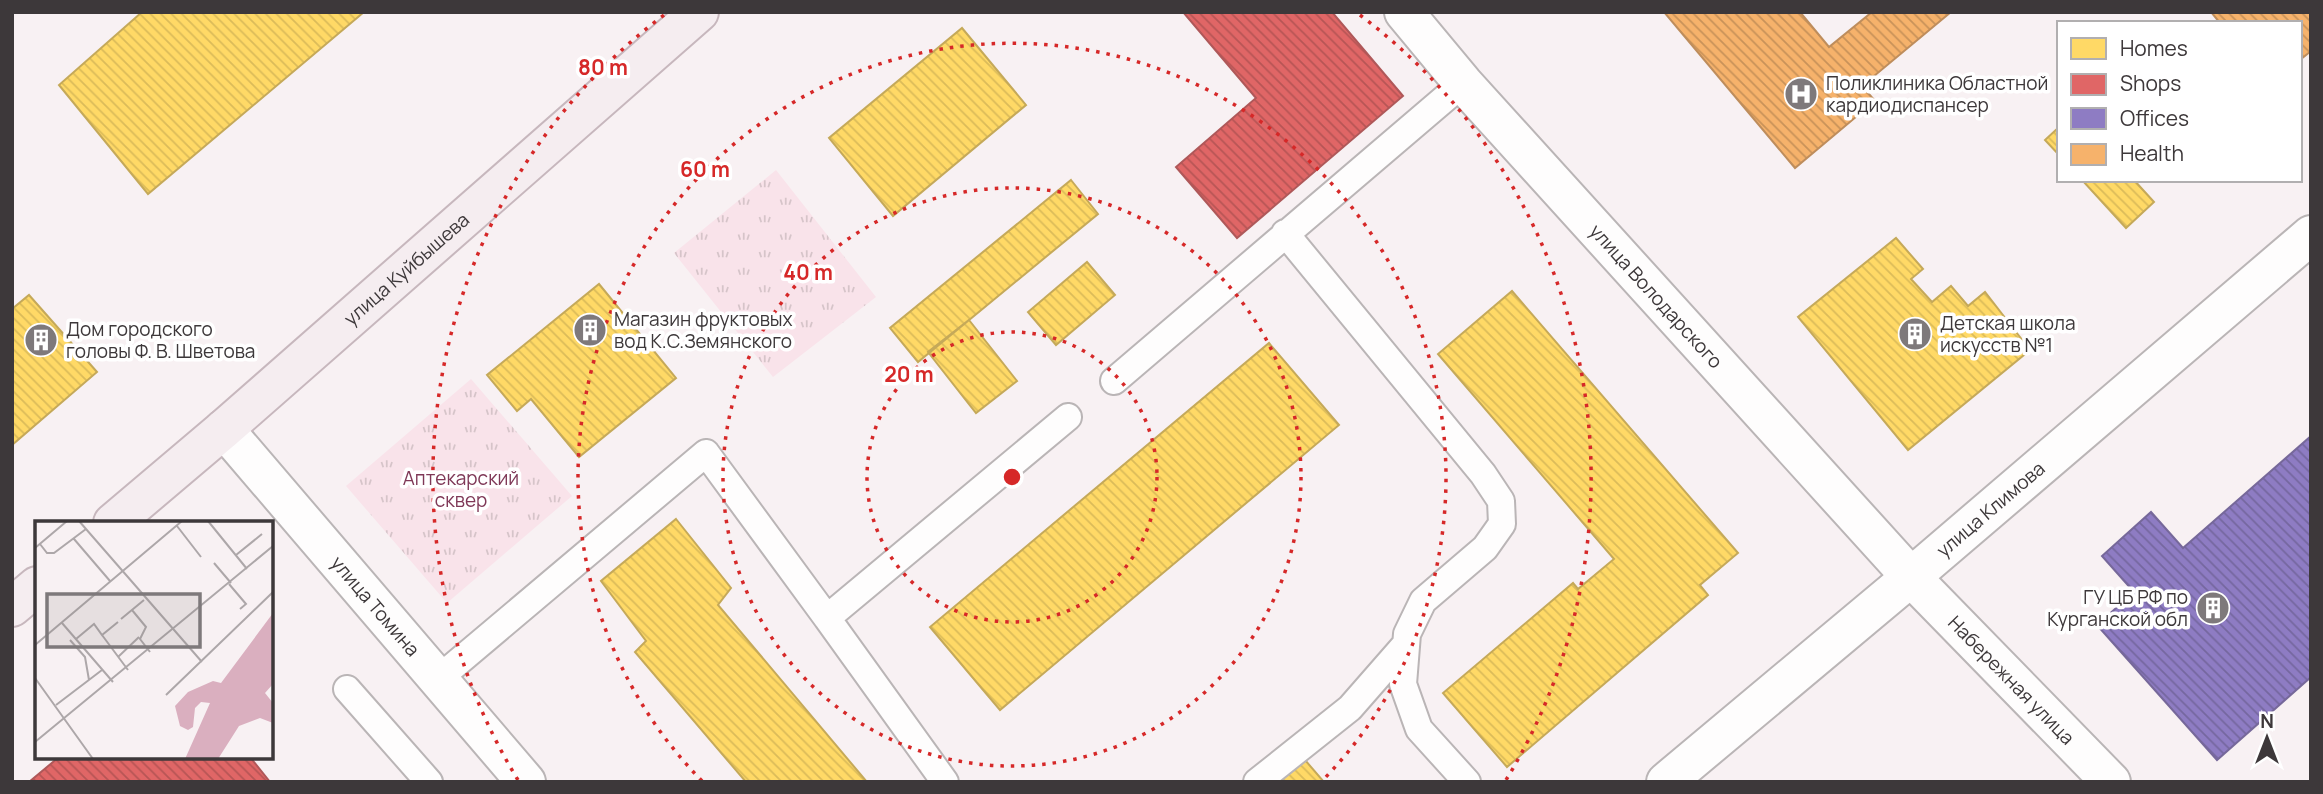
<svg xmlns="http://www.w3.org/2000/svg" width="2323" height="794" font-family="Manrope,sans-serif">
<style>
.grass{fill:url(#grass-tufts)}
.homes{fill:url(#homes-back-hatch);stroke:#c5a959;stroke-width:2}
.shops{fill:url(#shops-back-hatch);stroke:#af5859;stroke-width:2}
.offices{fill:url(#offices-back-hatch);stroke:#76689a;stroke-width:2}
.health{fill:url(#health-back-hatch);stroke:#be8d5c;stroke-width:2}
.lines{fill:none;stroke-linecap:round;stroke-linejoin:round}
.lane-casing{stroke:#bab5b6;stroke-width:30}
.street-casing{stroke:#bab5b6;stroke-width:42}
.primary-casing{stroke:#c7b7bd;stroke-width:42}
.lane{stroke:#fefdfd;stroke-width:26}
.street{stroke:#fefdfd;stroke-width:38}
.primary{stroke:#f5edf0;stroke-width:38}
.ring{fill:none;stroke:#d62828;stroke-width:3.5;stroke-dasharray:3.5 7}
.labels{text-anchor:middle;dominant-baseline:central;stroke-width:7;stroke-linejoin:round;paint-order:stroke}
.poi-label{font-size:19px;fill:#3d383a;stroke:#fff;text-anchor:start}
.street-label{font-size:19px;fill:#3d383a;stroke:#fff}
.park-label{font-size:19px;fill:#7f3857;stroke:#fff}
.inset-road{fill:none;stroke:#ada7a9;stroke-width:2}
.view{fill:#7e797b;fill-opacity:0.15;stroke:#7e797b;stroke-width:3.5}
.inset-edge{fill:none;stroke:#3d383a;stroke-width:3.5}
.centre{fill:#d62828;stroke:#fff;stroke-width:3.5}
.ring-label{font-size:21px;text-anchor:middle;font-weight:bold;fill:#d62828;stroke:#fff;stroke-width:7;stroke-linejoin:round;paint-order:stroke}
</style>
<defs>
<pattern id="grass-tufts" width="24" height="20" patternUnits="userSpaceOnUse" patternTransform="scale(1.75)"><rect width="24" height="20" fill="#f9e3ea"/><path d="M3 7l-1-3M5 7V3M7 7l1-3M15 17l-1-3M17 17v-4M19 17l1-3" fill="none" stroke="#d6c4c9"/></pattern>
<pattern id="homes-back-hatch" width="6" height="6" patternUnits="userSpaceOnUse" patternTransform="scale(1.75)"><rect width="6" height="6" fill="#ffd966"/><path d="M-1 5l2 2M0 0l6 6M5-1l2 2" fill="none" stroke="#dbbb59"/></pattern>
<pattern id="shops-back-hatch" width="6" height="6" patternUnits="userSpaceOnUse" patternTransform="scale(1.75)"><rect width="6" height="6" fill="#e06666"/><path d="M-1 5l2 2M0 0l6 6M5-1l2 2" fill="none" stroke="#b75555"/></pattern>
<pattern id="offices-back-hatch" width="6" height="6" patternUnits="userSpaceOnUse" patternTransform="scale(1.75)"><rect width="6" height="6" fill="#8e7cc3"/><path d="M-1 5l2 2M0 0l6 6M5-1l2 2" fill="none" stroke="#75679f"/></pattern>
<pattern id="health-back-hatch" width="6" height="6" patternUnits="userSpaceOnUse" patternTransform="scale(1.75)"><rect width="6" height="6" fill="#f6b26b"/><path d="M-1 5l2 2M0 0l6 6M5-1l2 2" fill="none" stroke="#c89259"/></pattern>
</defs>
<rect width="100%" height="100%" fill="#f8f1f3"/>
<path class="grass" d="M776,170L876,297L773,377L674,253Z
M471,379L572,496L447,603L346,486Z"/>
<path class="homes" d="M142,12H364L148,194L59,85Z
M962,28L1026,105L893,216L829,138Z
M2059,127V155L2045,140Z
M1071,180L1098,214L918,362L890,328Z
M2082,180H2134L2154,202L2126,228Z
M1896,238L1923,269L1911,279L1932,302L1951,286L1968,306L1985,292L2030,350L1908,450L1798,317Z
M1087,262L1115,295L1056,345L1028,312Z
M599,284L676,378L579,457L531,399L517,411L487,375Z
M1512,291L1738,553L1700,585L1708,595L1507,767L1443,693L1573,583L1578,589L1614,559L1438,354Z
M29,295L97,372L12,445V309Z
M969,320L1017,381L976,413L928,352Z
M1269,343L1339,425L1000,710L930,627Z
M676,519L731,588L718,605L867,782H746L635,652L646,641L601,581Z
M1305,760L1324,782H1279Z"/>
<path class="shops" d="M1183,12H1332L1403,96L1237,238L1176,167L1256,98Z
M59,757H250L270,782H29Z"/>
<path class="offices" d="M2311,436V677L2217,760L2097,625L2134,592L2102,556L2151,512L2183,548Z"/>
<path class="health" d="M1664,12H1800L1829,47L1872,12H1951L1862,86L1875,101L1795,168Z
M2211,12H2311V51L2300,60V23H2220Z"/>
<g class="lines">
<defs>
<path id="lane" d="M1285,233L1483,474L1501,501L1502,524L1485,548L1423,601L1407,634L1403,684L1419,729L1467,782
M1114,381L1463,83
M827,618L945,782
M438,679L706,453L827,618L1068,417
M347,689L429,782
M1257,782L1350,708L1406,644"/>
<g id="street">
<path id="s1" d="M1404,12L1463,83L1911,577L2111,782"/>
<path id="s2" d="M224,429L526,782"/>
<path id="s3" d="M1666,782L1911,577L2311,235"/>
</g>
<g id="primary">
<path id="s4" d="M113,523L224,429L699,12"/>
<path d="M12,607L37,586"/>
</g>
</defs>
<use href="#lane" class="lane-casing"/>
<use href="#street" class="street-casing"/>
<use href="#primary" class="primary-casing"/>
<use href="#lane" class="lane"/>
<use href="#street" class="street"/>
<use href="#primary" class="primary"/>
</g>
<g class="ring">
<circle cx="1012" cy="477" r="145"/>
<circle cx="1012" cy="477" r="289"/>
<path d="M702 781A434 434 0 1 1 1322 781"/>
<path d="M518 780A579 579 0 0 1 664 15M1360 15A579 579 0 0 1 1506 780"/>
</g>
<defs>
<symbol id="hospital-disc" viewBox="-11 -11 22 22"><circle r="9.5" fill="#7e797b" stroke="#fff"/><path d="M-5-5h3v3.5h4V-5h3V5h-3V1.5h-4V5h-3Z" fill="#fff"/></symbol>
<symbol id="building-disc" viewBox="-11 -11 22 22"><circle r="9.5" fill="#7e797b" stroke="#fff"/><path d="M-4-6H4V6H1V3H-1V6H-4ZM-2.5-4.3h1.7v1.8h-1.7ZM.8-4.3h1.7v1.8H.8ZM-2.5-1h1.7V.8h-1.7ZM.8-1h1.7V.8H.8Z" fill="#fff"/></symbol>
</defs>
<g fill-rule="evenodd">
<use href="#hospital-disc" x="1782" y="75" width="38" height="38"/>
<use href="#building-disc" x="571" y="311" width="38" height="38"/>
<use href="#building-disc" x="1896" y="315" width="38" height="38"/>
<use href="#building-disc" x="22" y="321" width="38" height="38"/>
<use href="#building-disc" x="2194" y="589" width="38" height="38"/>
</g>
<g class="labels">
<g class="poi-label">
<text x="1826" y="83">Поликлиника Областной<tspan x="1826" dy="22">кардиодиспансер</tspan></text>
<text x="614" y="319">Магазин фруктовых<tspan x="614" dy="22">вод К.С.Земянского</tspan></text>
<text x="1940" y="323">Детская школа<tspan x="1940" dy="22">искусств №1</tspan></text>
<text x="66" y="329">Дом городского<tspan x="66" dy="22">головы Ф. В. Шветова</tspan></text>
<text x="2188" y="597" text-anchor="end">ГУ ЦБ РФ по<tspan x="2188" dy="22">Курганской обл</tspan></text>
</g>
<g class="street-label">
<text stroke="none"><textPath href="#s4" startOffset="388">улица Куйбышева</textPath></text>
<text stroke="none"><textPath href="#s1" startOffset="380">улица Володарского</textPath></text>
<text stroke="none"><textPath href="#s3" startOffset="424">улица Климова</textPath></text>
<text stroke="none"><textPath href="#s2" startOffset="233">улица Томина</textPath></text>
<text stroke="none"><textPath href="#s1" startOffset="903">Набережная улица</textPath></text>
</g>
<g class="park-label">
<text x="461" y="478">Аптекарский<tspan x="461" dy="22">сквер</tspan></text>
</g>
</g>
<g transform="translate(35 521)">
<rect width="238" height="238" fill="#f8f1f3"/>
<path d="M238,92V163L230,172L238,182V202L225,197L204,205L183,238H150L175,182L166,181L160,187L158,206L153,209L145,205L140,185L153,171L178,160L186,162Z" fill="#daafbf"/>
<path class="inset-road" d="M44,0L167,141M173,0L212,48M142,5L166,36M39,18L75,60M5,23L12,32H19L51,8M0,27L32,0M201,34L227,13M179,42L196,62M194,63L211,83L205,88M97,89L111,106L105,118L115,131M86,98L109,79M27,102L78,161M67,114L93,149M41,118L59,103L67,114L83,101M35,119L50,136L54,159M0,124L147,0M83,136L104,116M0,157L58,238M131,174L238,71M21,184L67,149M0,221L238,25"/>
<path class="view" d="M12,73H165V126H12Z"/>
<rect width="238" height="238" class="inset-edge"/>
</g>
<circle cx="1012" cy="477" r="10" class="centre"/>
<g class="ring-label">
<text x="603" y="75">80 m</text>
<text x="705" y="177">60 m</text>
<text x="808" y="280">40 m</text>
<text x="909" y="382">20 m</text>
</g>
<rect width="2323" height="794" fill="none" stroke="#3d383a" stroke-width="28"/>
<rect x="2057" y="21" width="245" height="161" fill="#ffffff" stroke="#b1afb0" stroke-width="2"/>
<rect x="2071" y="38" width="35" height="21" fill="#ffd966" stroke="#b1afb0" stroke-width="2"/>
<text x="2120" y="56" font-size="21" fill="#3d383a">Homes</text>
<rect x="2071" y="74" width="35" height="21" fill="#e06666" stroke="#b1afb0" stroke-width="2"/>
<text x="2120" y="91" font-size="21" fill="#3d383a">Shops</text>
<rect x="2071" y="108" width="35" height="21" fill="#8e7cc3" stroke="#b1afb0" stroke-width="2"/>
<text x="2120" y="126" font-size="21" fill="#3d383a">Offices</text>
<rect x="2071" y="144" width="35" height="21" fill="#f6b26b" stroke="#b1afb0" stroke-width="2"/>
<text x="2120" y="161" font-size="21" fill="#3d383a">Health</text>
<g transform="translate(2267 738)" stroke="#ffffff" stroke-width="5" paint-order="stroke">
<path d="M0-5L12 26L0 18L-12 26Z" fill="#3d383a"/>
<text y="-10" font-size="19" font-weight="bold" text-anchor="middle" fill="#3d383a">N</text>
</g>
</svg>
